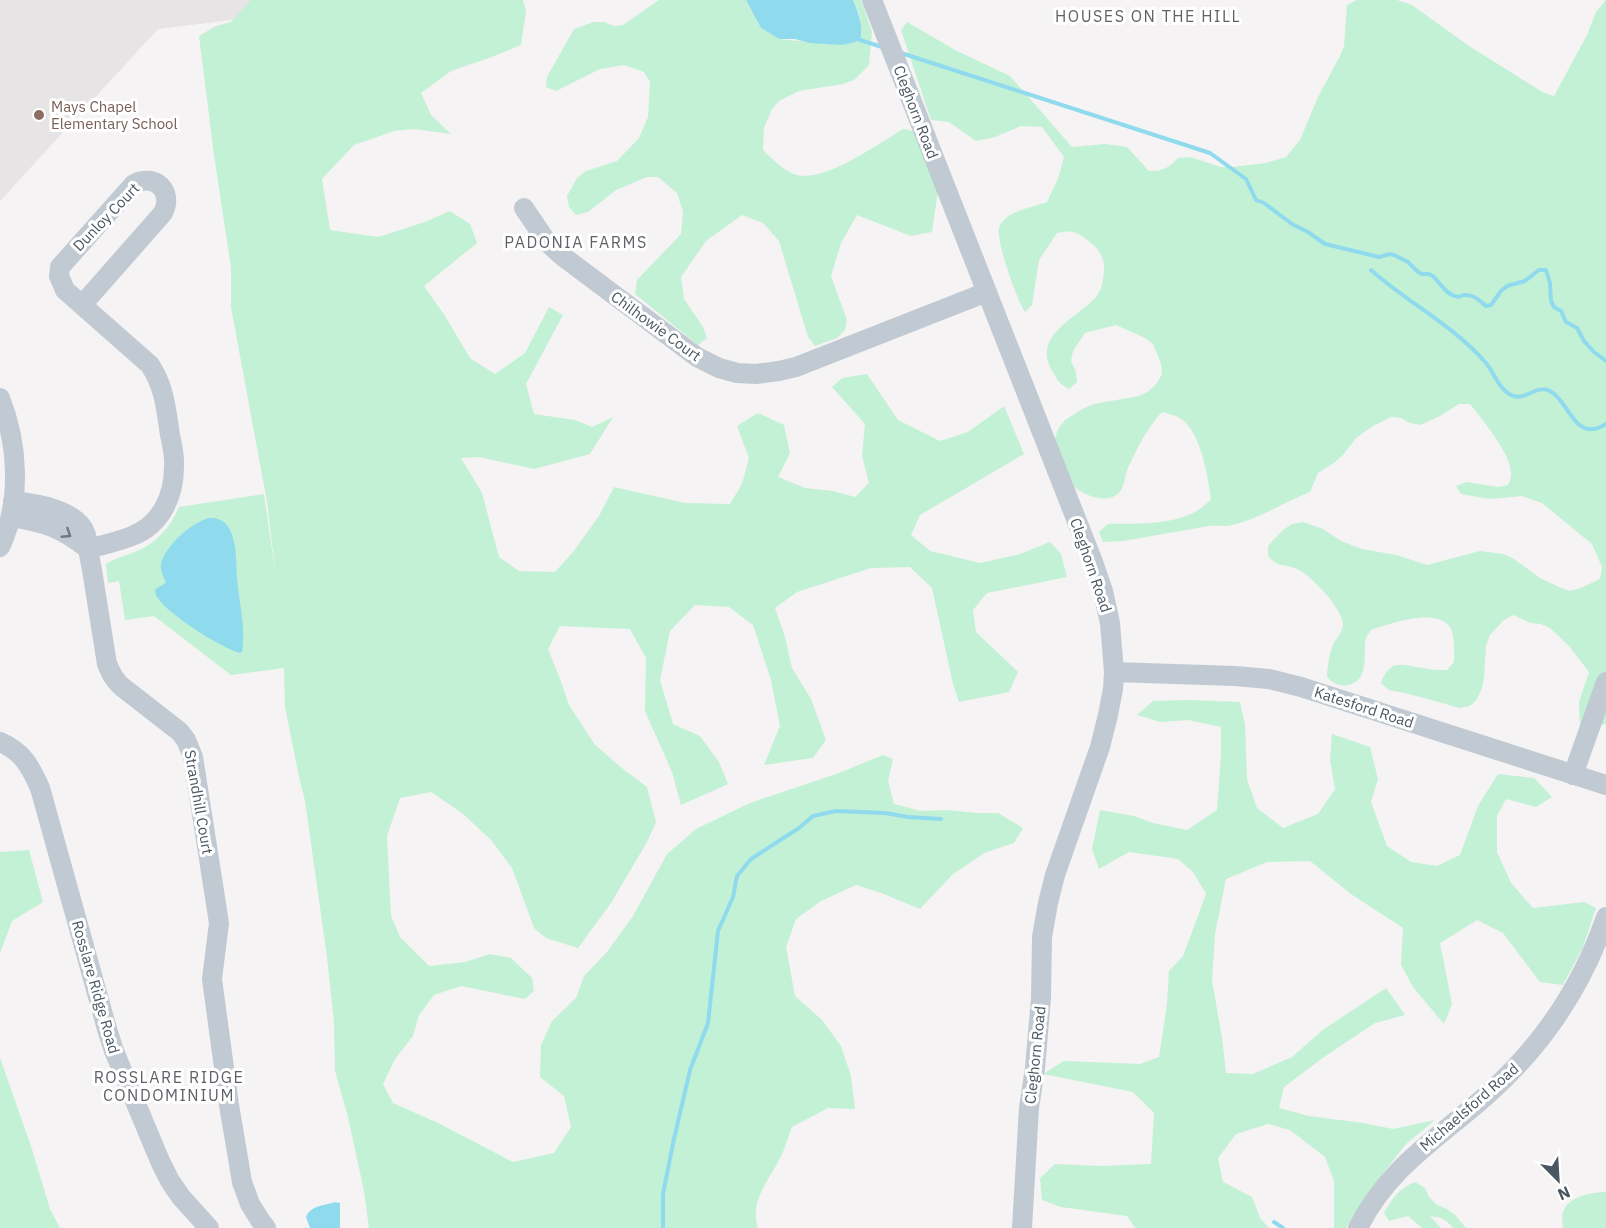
<svg xmlns="http://www.w3.org/2000/svg" width="1606" height="1228" font-family="'IBM Plex Sans',sans-serif">
<style>
.education{fill:#e6e4e5}
.green{fill:#c3f1d5}
.water{fill:#90daee}
.lines{fill:none;stroke-linecap:round;stroke-linejoin:round}
.stream{stroke:#90daee;stroke-width:4}
.minor{stroke:#c1cad2;stroke-width:20}
.oneway{stroke:#6e7983}
.education-dot{fill:#8d6e63;stroke:#fff;stroke-width:2}
.labels{text-anchor:middle;dominant-baseline:central;stroke-width:6;stroke-linejoin:round;paint-order:stroke}
.education-label{font-size:15px;fill:#785e54;stroke:#fff;text-anchor:start}
.street-label{font-size:15px;fill:#4a5661;stroke:#fff}
.neighbourhood-label{font-size:16px;letter-spacing:1.5px;fill:#5f6368;stroke:#fff}
</style>
<rect width="100%" height="100%" fill="#f5f3f3"/>
<path class="education" d="M0,0H262L264,16L158,29L0,201Z"/>
<path class="green" d="M251,0H523L526,11L521,45L489,58L451,71L421,93L431,115L451,134L414,129L394,131L354,145L322,179L330,230L378,237L425,222L450,211L470,224L477,243L424,286L445,316L470,358L495,374L525,353L549,307L563,315L526,384L534,414L575,420L592,427L613,417L590,454L534,469L479,457L461,458L482,493L499,557L519,571L555,572L573,552L599,516L614,487L685,503L730,504L742,484L749,458L737,426L758,413L784,425L790,453L778,477L805,488L833,491L855,497L869,483L862,456L865,424L832,387L842,378L867,374L898,420L940,441L968,432L1004,406L1024,454L920,515L911,535L930,551L980,563L1020,554L1050,542L1061,554L1067,577L987,593L973,610L976,632L1018,672L1009,692L959,702L953,684L932,588L910,567L871,568L797,592L775,608L785,637L792,668L811,699L826,740L813,758L764,765L780,726L771,680L753,625L729,607L695,605L670,631L660,680L673,724L700,736L719,762L728,784L681,805L672,772L645,711L646,658L630,629L560,626L548,649L560,679L569,705L595,745L623,769L647,787L656,822L647,842L611,903L578,948L546,938L534,928L512,868L491,840L462,813L431,792L400,798L387,836L391,916L400,937L429,966L465,962L490,954L511,958L532,978L534,991L525,999L461,986L434,995L419,1015L413,1036L395,1059L383,1084L393,1103L438,1123L513,1162L554,1153L571,1127L564,1096L540,1077L541,1045L552,1021L576,998L584,976L607,952L633,916L667,854L696,829L750,803L839,773L883,755L893,759L888,781L894,804L921,811L946,810L977,813H998L1023,828L1014,843L984,853L952,875L920,909L881,893L856,885L821,901L796,919L786,947L795,996L822,1020L841,1046L851,1076L855,1109L828,1108L792,1127C788,1137 785,1149 780,1158C769,1181 749,1201 758,1228H369L364,1191L348,1117L335,1071L334,1022L327,957L305,801L299,777L285,707L284,668L231,675L154,616L125,620L119,581L108,583L106,564C116,558 127,555 137,551C157,543 171,526 179,507L264,494L276,578L267,502L231,307V268L214,155L199,36L216,26L231,22Z
M659,0H746L761,28L779,39L841,45L862,34L859,14L853,0H861L872,32L869,65L854,80L843,84L799,91L779,101L772,109L764,128L763,150C772,159 785,172 797,175C826,182 878,144 903,129L913,131L923,150L938,191L932,232L911,236L857,215L841,243L831,276L847,320L845,330L837,338L815,346L808,337L779,241L763,223L742,215L706,241L681,277L684,299L703,327L707,338L698,345L635,294L637,280L681,234L683,212L677,193L658,177H647L616,190L588,212L576,215L569,207L567,196L577,178L586,171L617,161L639,138L648,117L650,82L644,72L624,65L600,69L556,91L546,87L547,77L574,29L593,22H604L614,26L623,25Z
M1357,0H1397L1412,5L1469,46L1544,93L1554,96L1587,35L1596,12L1606,0V724C1597,727 1589,726 1580,724L1579,702L1589,672L1569,646L1550,628L1541,624L1531,623L1513,615L1504,620L1490,635L1486,645L1484,678L1482,688L1477,699L1470,706L1460,708L1409,694L1389,690L1381,683C1390,658 1402,665 1423,668C1431,670 1439,670 1447,670L1454,662C1454,652 1455,638 1451,629C1439,606 1390,624 1371,630C1370,632 1367,635 1366,638C1362,654 1371,679 1348,685C1339,687 1333,683 1327,677C1327,667 1329,655 1333,645C1336,638 1343,632 1343,625C1343,609 1311,575 1297,569C1283,563 1280,569 1268,556V546L1283,530L1292,524L1303,522L1323,529L1341,541L1362,549L1396,555L1427,565L1480,551L1503,554L1514,559L1540,578L1559,587L1570,591L1581,588L1600,579L1602,567L1592,544L1542,503L1522,496L1490,499L1461,494L1456,486L1467,482L1498,487L1508,485C1509,482 1511,479 1511,475C1513,456 1482,419 1470,404H1459L1440,416L1420,425L1410,423L1401,418L1391,417L1373,426L1356,438L1343,455L1334,463L1318,473L1310,492C1284,502 1259,519 1232,525C1225,527 1216,525 1209,526L1123,541L1103,542L1099,532L1108,524C1142,523 1187,527 1211,499C1207,475 1202,433 1180,418C1175,415 1168,414 1162,412C1148,426 1136,450 1128,468C1125,474 1125,484 1121,490C1110,507 1082,495 1071,484C1063,475 1058,462 1051,452L1058,429L1065,420L1084,408L1094,404L1139,396L1149,391L1157,383L1162,374L1161,364L1153,344L1145,338L1116,325L1085,333L1073,351L1071,361L1076,372L1077,382L1069,389C1059,384 1057,379 1051,369C1033,335 1077,318 1096,297C1102,290 1103,280 1104,271C1105,259 1100,250 1091,243C1079,233 1074,229 1057,233L1039,260L1032,305L1025,312C1017,300 996,242 999,228C1000,225 1002,222 1004,220C1011,211 1036,206 1047,202L1058,179L1064,157L1042,127L1021,126L995,137L976,141L949,122L931,120L901,30L907,22L957,51L1010,76L1072,147L1105,144L1127,147L1149,171C1163,171 1169,168 1178,158L1190,157L1221,167H1232L1266,163L1286,157L1300,140L1318,97L1340,56L1344,46L1347,5Z
M1189,700L1240,702L1245,725L1247,779L1257,808L1283,828L1318,814L1335,789L1330,760L1332,734L1370,747L1378,779L1371,802L1387,846L1411,862L1437,866L1460,855L1478,806L1498,774L1534,778L1552,797L1536,807L1506,799L1497,816V852L1511,883L1533,908L1584,902L1596,908L1583,947L1563,985L1540,982L1503,933L1477,920L1440,943L1452,1004L1444,1024L1413,987L1401,965L1403,928L1351,894L1310,861L1267,862L1226,879L1215,934L1212,980L1222,1038L1226,1073L1253,1074L1292,1057L1324,1029L1386,988L1405,1015L1375,1023L1324,1057L1284,1087L1279,1108L1309,1116L1363,1123L1393,1129L1435,1120L1406,1144L1365,1197L1346,1228H1334V1181L1325,1157L1290,1130L1268,1124L1236,1134L1218,1158L1223,1182L1252,1197L1260,1218L1269,1228H1135L1127,1216L1061,1207L1042,1200L1040,1178L1055,1164L1102,1166L1151,1164L1154,1113L1133,1092L1043,1074L1064,1061L1140,1064L1159,1057L1167,1004L1169,971L1183,956L1206,894L1193,872L1178,859L1129,852L1099,869L1092,849L1100,810L1134,816L1153,823L1187,830L1217,810L1221,755V727L1188,720L1160,722L1137,715L1153,701Z
M29,850L43,902L12,921L0,953V852Z
M0,1058L31,1146L50,1209L60,1228H0Z
M1415,1182L1425,1188L1429,1197L1437,1205L1447,1209L1455,1215L1466,1228H1453C1446,1219 1440,1217 1430,1216L1441,1228H1422L1408,1216L1389,1221L1384,1213C1392,1199 1399,1188 1415,1182Z
M1606,1192V1228H1563C1562,1221 1561,1214 1565,1208C1572,1196 1593,1192 1606,1192Z"/>
<path class="water" d="M746,0H853C858,12 864,27 860,40L852,43L841,45L810,43L795,39H779L761,28Z
M209,518C218,518 224,520 229,528C237,542 236,562 237,578C239,603 246,627 242,652L240,653C222,648 168,615 158,598C155,594 156,594 155,590C158,586 163,586 166,582C163,576 160,570 161,564C165,546 192,522 209,518Z
M335,1202L340,1203V1228H310L306,1217C311,1205 324,1206 335,1202Z"/>
<g class="lines">
<path class="stream" d="M860,40L882,47
M901,53L1210,153L1246,179L1256,200L1264,203L1292,224L1308,232L1325,244L1379,257L1390,254L1394,255L1408,262L1418,272L1422,274H1429L1433,276C1439,282 1446,294 1455,296C1461,298 1458,296 1464,295C1473,294 1480,301 1486,306L1491,305L1501,291L1507,286L1525,281L1539,270H1546L1550,283L1551,301L1554,307L1561,311L1566,322L1577,328L1584,341L1594,352L1606,361
M1371,270C1408,303 1453,325 1486,363C1494,373 1499,389 1511,395C1525,402 1536,384 1550,391C1566,399 1573,432 1593,429C1598,429 1602,426 1606,424
M1274,1222L1283,1228
M663,1228V1194L674,1139L690,1070L708,1023L718,931L733,897L737,876L751,859L799,828L813,816L836,811L885,813L908,817L941,819"/>
<path class="minor" d="M872,0L1093,562L1103,591L1110,623L1114,672L1113,689L1108,715L1100,747L1055,875L1048,903L1042,937L1041,998L1035,1068L1029,1108L1022,1228
M524,208L547,242L561,255L697,357L719,368L737,373L756,374L779,371L796,367L987,292
M82,305L163,213C174,191 155,173 134,184L60,267L59,276L65,290L150,365C165,388 166,409 170,435C172,445 175,456 174,467C174,496 161,525 132,536C117,542 102,545 88,549L92,570L107,664C111,673 114,680 121,686L180,732L186,740L193,757L219,923L212,979L229,1105L242,1182L250,1204L260,1220L266,1228
M0,398C18,444 22,501 0,547
M11,517C46,523 60,527 88,549C87,545 87,540 86,535C79,510 35,503 13,501
M1114,672L1235,676L1269,679L1301,687L1606,785
M0,742C23,752 30,766 40,788L107,1029L114,1051L160,1161L170,1181L181,1197L209,1228
M1573,775L1606,682
M1358,1228C1388,1167 1439,1138 1488,1094C1543,1045 1582,987 1606,917"/>
</g>
<defs><path id="oneway-chevron" d="M-2-3.5L2.5 0L-2 3.5" fill="none" stroke-width="1.6" stroke-linecap="round" stroke-linejoin="round" transform="scale(1.5)"/></defs>
<use class="oneway" href="#oneway-chevron" transform="translate(67 534) rotate(33)"/>
<circle class="education-dot" cx="39" cy="115" r="6"/>
<g class="labels">
<g class="education-label">
<text x="51" y="106">Mays Chapel<tspan x="51" dy="17">Elementary School</tspan></text>
</g>
<g class="street-label">
<text transform="translate(916 112) rotate(69)">Cleghorn Road</text>
<text transform="translate(106 217) rotate(-46)">Dunloy Court</text>
<text transform="translate(656 326) rotate(36)">Chilhowie Court</text>
<text transform="translate(1091 565) rotate(71)">Cleghorn Road</text>
<text transform="translate(1364 707) rotate(18)">Katesford Road</text>
<text transform="translate(199 802) rotate(80)">Strandhill Court</text>
<text transform="translate(96 987) rotate(74)">Rosslare Ridge Road</text>
<text transform="translate(1035 1055) rotate(-84)">Cleghorn Road</text>
<text transform="translate(1469 1107) rotate(-41)">Michaelsford Road</text>
</g>
<g class="neighbourhood-label">
<text x="1148" y="16">HOUSES ON THE HILL</text>
<text x="576" y="242">PADONIA FARMS</text>
<text x="169" y="1077">ROSSLARE RIDGE<tspan x="169" dy="18">CONDOMINIUM</tspan></text>
</g>
</g>
<g transform="translate(1558 1180) rotate(156)" stroke="#ffffff" stroke-width="4.5" paint-order="stroke">
<path d="M0-4.5L10 22L0 15L-10 22Z" fill="#4a5661"/>
<text y="-9" font-size="16" font-weight="bold" text-anchor="middle" fill="#4a5661">N</text>
</g>
</svg>
